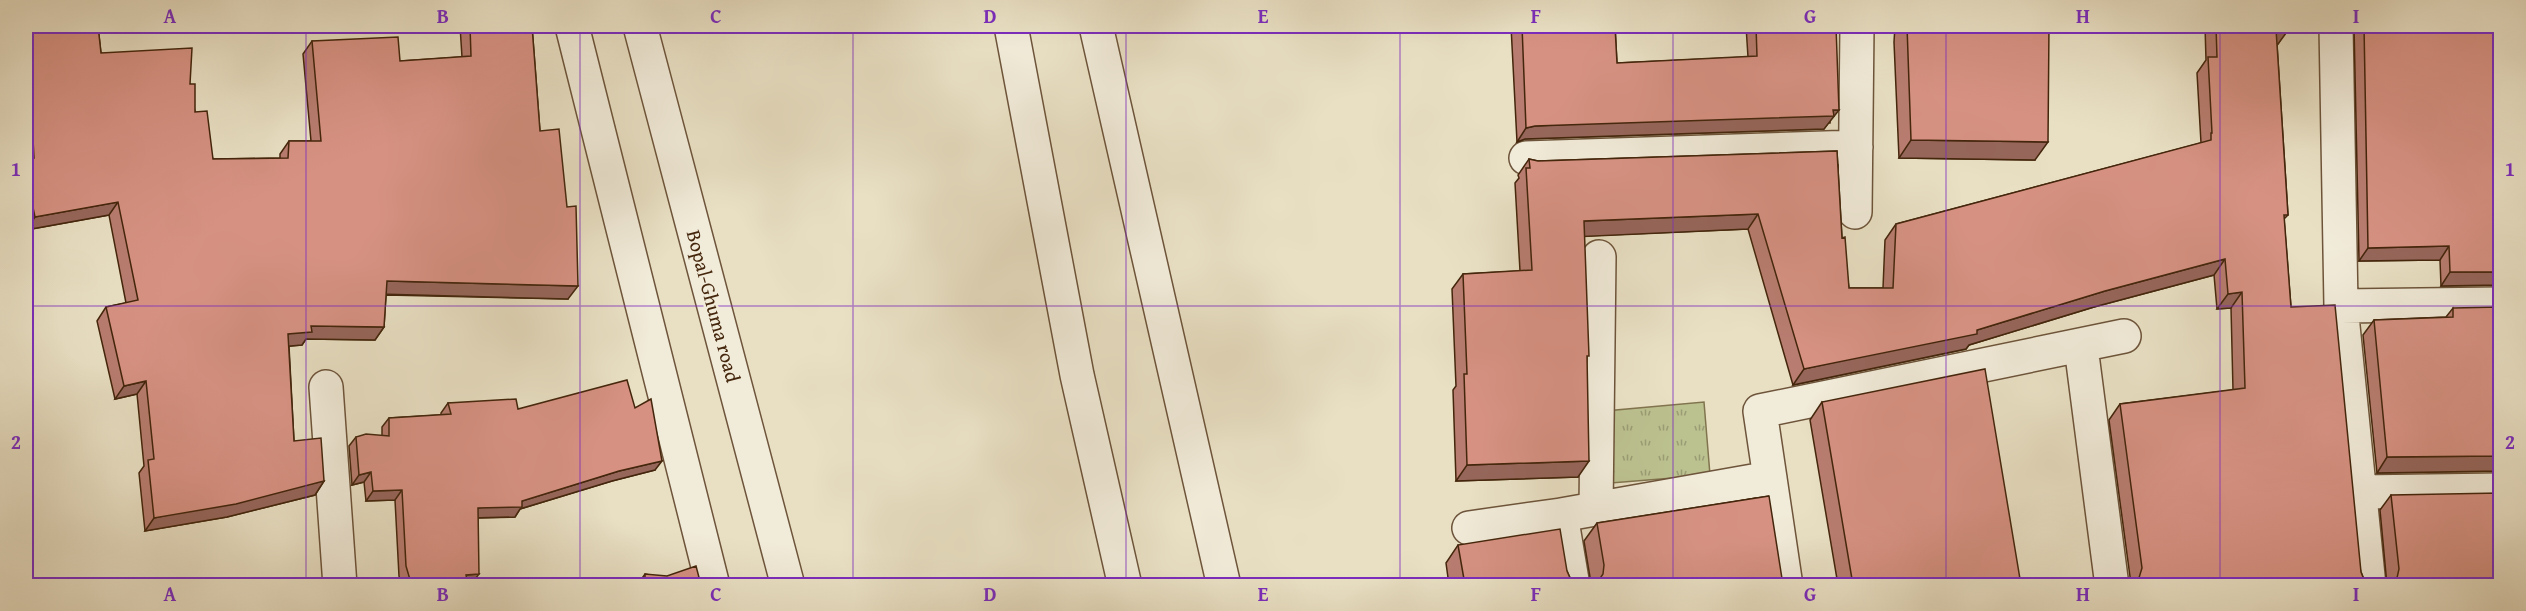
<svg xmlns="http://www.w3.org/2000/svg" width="2526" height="611" font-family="'Gentium Book Plus',serif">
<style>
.grass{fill:url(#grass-tufts);stroke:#80744e;stroke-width:1.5}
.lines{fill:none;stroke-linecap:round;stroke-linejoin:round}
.minor-casing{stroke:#6d543a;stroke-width:36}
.minor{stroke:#f1ebd9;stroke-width:33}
.wall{fill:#b87d70;stroke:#44260c;stroke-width:1.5}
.shaded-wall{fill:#96665b;stroke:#44260c;stroke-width:1.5}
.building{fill:#d69182;stroke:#44260c;stroke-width:1.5}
.grid{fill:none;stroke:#7b2cbf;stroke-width:1.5;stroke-opacity:0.55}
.labels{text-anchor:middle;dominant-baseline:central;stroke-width:5;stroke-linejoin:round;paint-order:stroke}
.street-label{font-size:20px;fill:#44260c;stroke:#f1ebd9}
.neatline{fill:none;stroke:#7b2cbf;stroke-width:2}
.grid-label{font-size:20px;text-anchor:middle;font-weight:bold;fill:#7b2cbf}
</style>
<defs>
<pattern id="grass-tufts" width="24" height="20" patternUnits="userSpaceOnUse" patternTransform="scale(1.5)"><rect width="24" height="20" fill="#bcc190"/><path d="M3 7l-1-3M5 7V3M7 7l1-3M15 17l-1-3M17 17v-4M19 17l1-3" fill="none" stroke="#9a9d74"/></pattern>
</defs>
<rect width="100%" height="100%" fill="#e9e0c4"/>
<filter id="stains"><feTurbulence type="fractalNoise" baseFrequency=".00333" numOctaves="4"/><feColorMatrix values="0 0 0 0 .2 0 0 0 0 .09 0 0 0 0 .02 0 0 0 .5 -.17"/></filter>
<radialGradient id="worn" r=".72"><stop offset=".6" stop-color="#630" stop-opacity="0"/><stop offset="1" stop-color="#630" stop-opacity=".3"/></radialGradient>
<path class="grass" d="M1704,402L1710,475L1611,483L1605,411Z"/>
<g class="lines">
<defs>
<path id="minor" d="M572,26L713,586
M640,26L788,586
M1011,26L1077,375L1125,586
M1096,26L1224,586
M2336,26L2341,306
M1526,158L1856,147
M1855,212L1857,26
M2081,347L2112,586
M326,387L340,586
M2360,492L2500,490
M1596,509L1599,257
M1469,528L1561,515
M1573,586L1561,515L1770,478
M1786,586L1760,411L2124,336
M2369,586L2341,306L2500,304"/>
</defs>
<use href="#minor" class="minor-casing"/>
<use href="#minor" class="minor"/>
</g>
<path class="wall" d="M26,26H98L101,53L190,84L195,112L213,159L280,158V154L289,141H311L303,54L312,41L400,61L462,57L460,26H532L540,131L568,299L386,295L384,327L375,340L306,339L302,345L289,346L294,441L324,481L315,495L227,517L145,531L139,473L144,466L137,394L115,399L97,321L106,307L126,303L109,215L26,230Z
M1511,26H1615L1617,63L1748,57L1746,26H1838L1836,29L1830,123H1828L1824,129L1525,139L1517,142Z
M1895,26H2049L2035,160L1899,158L1894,42Z
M2205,26H2289L2278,44H2277L2288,215L2284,219L2291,307L2361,572L2365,582L2370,585H2130L2131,584L2109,420L2120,404L2233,390L2231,308L2217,309L2214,275L2094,307L1969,345L1966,349L1793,385L1748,229L1584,236L1587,359L1578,477L1456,481L1453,390L1456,386L1452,289L1463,274L1520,271L1515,183L1519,178L1518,175L1529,159L1538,161L1837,151L1842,238L1849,288H1883L1885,240L1896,224L2201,143L2197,73L2206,60Z
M2354,26H2500V285L2441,286L2440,260L2359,261Z
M2453,308L2500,471L2377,473L2363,335L2374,320L2446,317Z
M1822,402L2021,585H1838L1810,420Z
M448,403L518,409L635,408L655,470L612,481L520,509L515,517L478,518L472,583L467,584L468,585H402L399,576L395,500L366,501L364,482L352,485L349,446L356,437L382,436V427L389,418L441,415V413Z
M2391,495L2500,585H2387L2380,510Z
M1769,496L1591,585V583L1584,541L1597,523Z
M1458,545L1567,571L1571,580L1578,585H1449L1446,563Z
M645,574L701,585H637Z"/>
<path class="shaded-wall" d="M2276,29H2289L2278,44L2265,45Z
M1839,110L1824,129L1525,139L1517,142L1526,128L1535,126Z
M1911,140L2048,142L2035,160L1899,158Z
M118,202L109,215L26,230L35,217Z
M1758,214L1748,229L1573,237L1584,221Z
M2449,246L2440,260L2359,261L2368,248Z
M2225,259L2214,275L2094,307L1969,345L1966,349L1793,385L1804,369L1977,330L2105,291Z
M2450,272H2500V285L2441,286Z
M387,281L578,286L568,299L378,294Z
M2242,292L2231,308L2217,309L2228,294Z
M311,326L384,327L375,340L306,339L302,345L279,347L288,334Z
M146,381L137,394L115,399L124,386Z
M2500,456V471L2377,473L2387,457Z
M662,461L655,470L612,481L520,509L515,517L471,518L478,508L522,501L619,471Z
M1589,461L1578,477L1456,481L1467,465Z
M371,472L364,482L352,485L359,475Z
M324,481L315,495L227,517L145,531L154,518Z
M402,490L395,500L366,501L373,491Z
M479,574L472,583L460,585L466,575Z"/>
<path class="building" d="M27,26H98L101,53L192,48L190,84H195V112L207,111L213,159L288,158L289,141H321L312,41L398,37L400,61L471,56L470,26H532L540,131L559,129L567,207L576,206L578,286L387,281L384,327L311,326L312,332L288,334L294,441L321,438L324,481L236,504L154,518L148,460L154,459L146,381L124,386L106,307L138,300L118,202L35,217L26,175V159L34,158Z
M1522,26H1615L1617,63L1757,56L1756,26H1838H1836L1839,110H1833L1834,116L1535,126L1526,128Z
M1907,26H2049L2048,142L1911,140Z
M2216,26H2289V29H2276L2288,215H2284L2291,307L2335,305L2361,572L2365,582L2370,585H2138V581L2142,568L2120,404L2245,388L2242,292L2228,294L2225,259L2105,291L1977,330V334L1804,369L1758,214L1584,221L1589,356H1587L1589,461L1467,465L1464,374H1467L1463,274L1532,270L1526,168H1530L1529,159L1538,161L1837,151L1842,238L1845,237L1849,288H1893L1896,224L2211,140V133H2212L2208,57H2217Z
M2364,26H2500V272H2450L2449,246L2368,248Z
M2500,307V456L2387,457L2374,320L2453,317V308Z
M1985,369L2021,585H1853L1822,402Z
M627,380L635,408L651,399L662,461L619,471L522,501V507L478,508L479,574L466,575L468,585H411V583L406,566L402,490L373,491L371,472L359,475L356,437L366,434L389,436V418L451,414L448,403L516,399L518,409Z
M2500,493V585H2391L2397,578L2399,569L2391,495Z
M1769,496L1783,585H1591L1597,583L1603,574L1604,565L1597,523Z
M1560,529L1567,571L1571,580L1578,585H1465L1458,545Z
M696,566L701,585H645V574L667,576Z"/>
<path class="grid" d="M306,26V586M580,26V586M853,26V586M1126,26V586M1400,26V586M1673,26V586M1946,26V586M2220,26V586M26,306H2500"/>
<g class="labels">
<g class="street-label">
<text transform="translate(714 306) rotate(75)">Bopal-Ghuma road</text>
</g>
</g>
<rect width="2526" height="611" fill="none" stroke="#e9e0c4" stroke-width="66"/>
<rect x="33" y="33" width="2460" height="545" class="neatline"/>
<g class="grid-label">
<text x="170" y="23">A</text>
<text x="443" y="23">B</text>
<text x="716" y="23">C</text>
<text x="990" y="23">D</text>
<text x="1263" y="23">E</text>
<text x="1536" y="23">F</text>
<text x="1810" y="23">G</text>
<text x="2083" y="23">H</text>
<text x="2356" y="23">I</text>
<text x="16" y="176">1</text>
<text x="2510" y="176">1</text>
<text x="16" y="449">2</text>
<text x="2510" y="449">2</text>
<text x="170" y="601">A</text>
<text x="443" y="601">B</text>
<text x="716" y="601">C</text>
<text x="990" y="601">D</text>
<text x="1263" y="601">E</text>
<text x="1536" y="601">F</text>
<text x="1810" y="601">G</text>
<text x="2083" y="601">H</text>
<text x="2356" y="601">I</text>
</g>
<rect width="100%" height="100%" filter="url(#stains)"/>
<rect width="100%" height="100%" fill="url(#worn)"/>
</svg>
